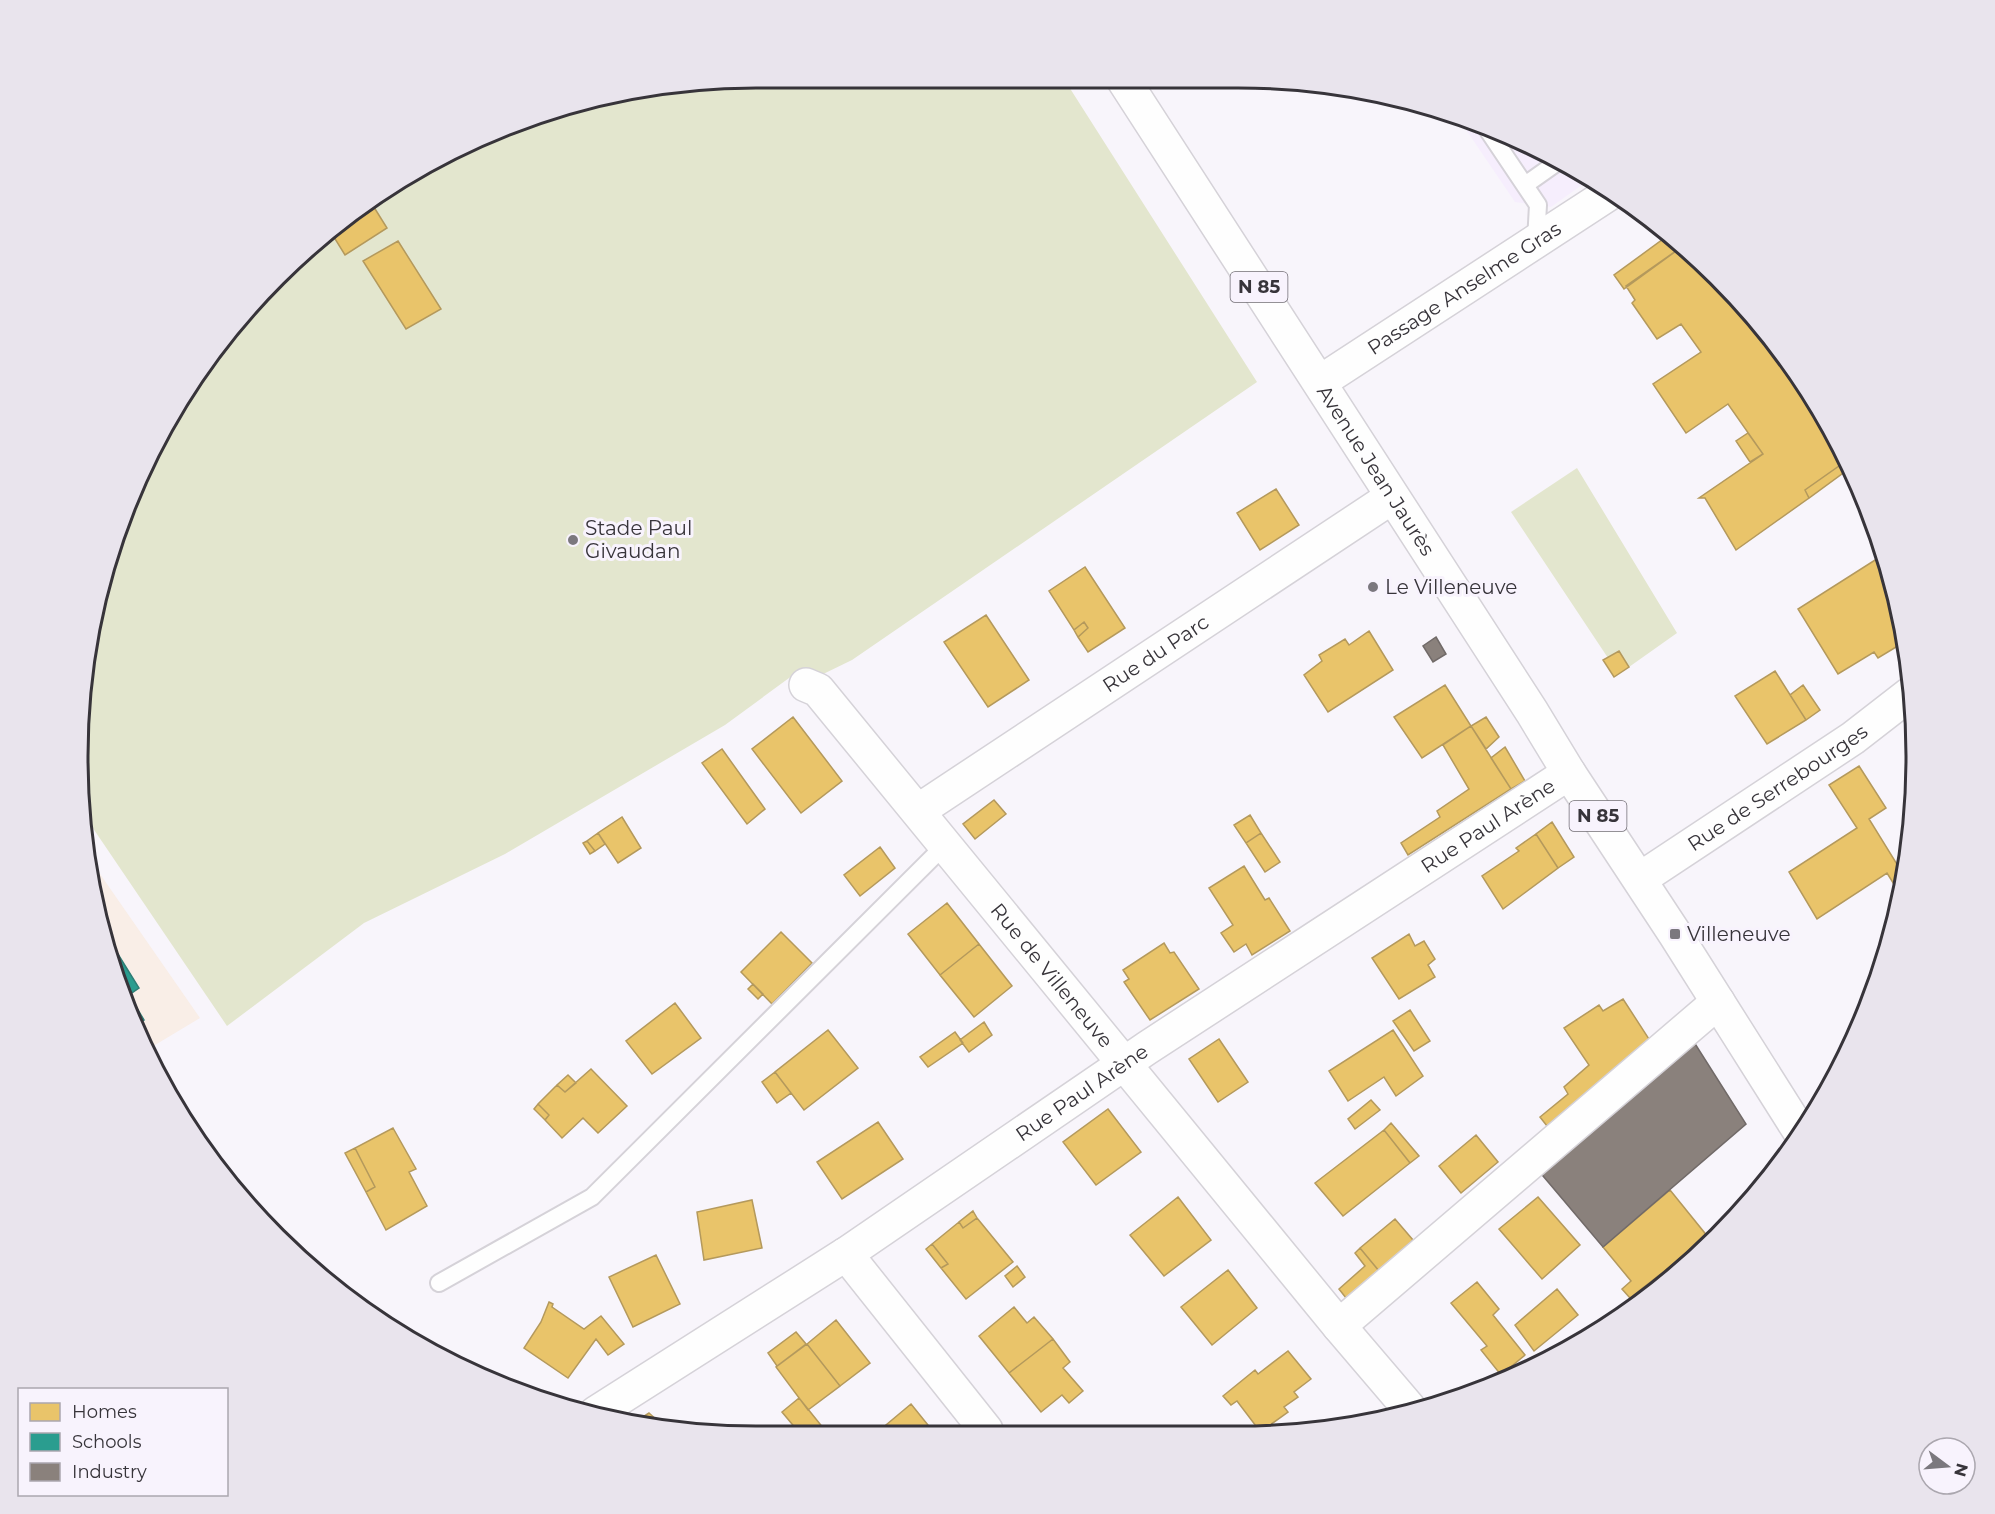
<svg xmlns="http://www.w3.org/2000/svg" width="1995" height="1514" font-family="Montserrat,sans-serif">
<style>
.built{fill:#f6eefd}
.education{fill:#f9eee7}
.green{fill:#e3e6ce}
.homes{fill:#e9c46a;stroke:#b4995c;stroke-width:1.5}
.schools{fill:#2a9d8f;stroke:#2e7e76;stroke-width:1.5}
.industry{fill:#8a817c;stroke:#716a68;stroke-width:1.5}
.lines{fill:none;stroke-linecap:round;stroke-linejoin:round}
.lane-casing{stroke:#d5d2d8;stroke-width:20}
.street-casing{stroke:#d5d2d8;stroke-width:36}
.primary-casing{stroke:#d5d2d8;stroke-width:36}
.lane{stroke:#fefefe;stroke-width:16}
.street{stroke:#fefefe;stroke-width:33}
.primary{stroke:#fefefe;stroke-width:33}
.poi-dot{fill:#7b787e;stroke:#f8f3fd;stroke-width:2}
.labels{text-anchor:middle;dominant-baseline:central;stroke-width:6;stroke-linejoin:round;paint-order:stroke}
.shield{fill:#f8f3fd;stroke:#716d74;stroke-width:1.5}
.shield-label{font-size:18px;font-weight:bold;fill:#37343a}
.street-label{font-size:20px;fill:#37343a;stroke:#f8f3fd}
.poi-label{font-size:20px;fill:#37343a;stroke:#f8f3fd;text-anchor:start}
.rim{fill:none;stroke:#37343a;stroke-width:3}
</style>
<rect width="100%" height="100%" fill="#f8f5fb"/>
<path class="built" d="M1458,118L1538,148L1589,180L1551,207L1515,202Z"/>
<path class="education" d="M91,861L200,1018L150,1048L114,976Z"/>
<path class="green" d="M757,78L1064,79L1257,382L852,660L815,678L800,670L725,725L505,854L364,923L227,1026L82,812L79,801L91,624L148,456L193,379L277,277L417,169L581,101Z
M1577,468L1677,633L1629,667L1619,652L1608,658L1511,512Z"/>
<path class="homes" d="M372,204L387,228L345,255L332,234Z
M1670,234L1683,246L1624,289L1614,275Z
M398,241L441,309L406,329L363,261Z
M1683,246L1718,277L1802,379L1846,461L1805,490L1809,498L1736,550L1705,498H1699L1763,454L1728,404L1686,433L1653,384L1701,352L1681,324L1657,339L1632,303L1635,300L1626,286Z
M1748,433L1763,454L1750,462L1736,441Z
M1846,461L1850,468L1809,498L1805,490Z
M1276,489L1299,525L1260,550L1237,513Z
M1883,555L1904,624L1906,641L1878,658L1874,652L1838,674L1798,609Z
M1085,567L1125,628L1088,652L1078,637L1088,628L1084,622L1074,630L1049,591Z
M986,615L1029,680L988,707L944,642Z
M1084,622L1088,628L1078,637L1074,630Z
M1369,631L1393,670L1328,712L1304,675L1322,661L1319,655L1345,639L1349,645Z
M1619,651L1629,667L1614,677L1603,660Z
M1775,671L1806,720L1767,744L1735,696Z
M1445,685L1471,726L1422,758L1394,717Z
M1803,685L1820,710L1806,720L1790,695Z
M793,717L842,781L801,813L752,749Z
M1486,717L1499,737L1486,749L1471,726Z
M1471,726L1511,789L1408,855L1401,843L1440,817L1437,811L1469,789L1443,745Z
M1505,747L1525,781L1511,789L1491,758Z
M722,749L765,809L747,824L702,763Z
M1859,766L1886,808L1869,819L1898,866L1907,860L1904,889L1902,897L1887,873L1817,919L1789,872L1857,828L1829,785Z
M994,800L1006,814L975,839L963,824Z
M1250,815L1261,833L1246,843L1234,825Z
M622,817L641,848L618,863L598,833Z
M1552,822L1574,857L1558,868L1536,834Z
M598,833L605,844L595,851L587,841Z
M1261,833L1280,862L1265,872L1246,843Z
M1536,834L1558,868L1503,909L1482,876L1519,851L1516,848Z
M587,841L595,851L590,854L583,843Z
M880,847L895,868L860,896L844,875Z
M1244,866L1265,900L1269,898L1290,931L1252,955L1246,944L1234,952L1221,933L1233,925L1209,888Z
M947,903L979,944L940,975L908,934Z
M781,932L812,963L772,1004L741,972Z
M1409,934L1415,946L1424,941L1435,959L1428,965L1435,977L1399,999L1372,958Z
M1164,943L1170,953L1174,952L1199,989L1150,1020L1124,982L1129,979L1123,970Z
M979,944L1012,986L974,1017L940,975Z
M753,984L763,994L758,999L748,989Z
M1623,999L1649,1039L1547,1126L1540,1117L1568,1094L1564,1087L1589,1065L1564,1028L1599,1005L1603,1011Z
M675,1003L701,1038L652,1074L626,1041Z
M1410,1010L1430,1041L1414,1051L1393,1021Z
M984,1022L992,1035L969,1052L960,1040Z
M828,1030L858,1068L804,1110L775,1072Z
M1393,1030L1423,1076L1396,1096L1384,1077L1348,1101L1329,1071Z
M955,1032L963,1043L928,1067L920,1057Z
M1219,1039L1248,1082L1218,1102L1189,1059Z
M591,1069L627,1106L598,1133L583,1118L562,1138L545,1120L549,1115L538,1104L557,1085L565,1092Z
M775,1072L791,1093L777,1103L762,1082Z
M568,1075L576,1083L565,1092L557,1085Z
M1371,1100L1380,1110L1355,1129L1348,1119Z
M538,1104L549,1115L545,1120L534,1109Z
M1108,1109L1141,1152L1096,1185L1063,1142Z
M878,1122L903,1159L842,1199L817,1162Z
M1391,1123L1419,1156L1410,1163L1384,1130Z
M393,1128L416,1169L409,1172L427,1206L386,1230L366,1192L375,1187L355,1148Z
M1384,1130L1410,1163L1343,1216L1315,1183Z
M1476,1135L1498,1162L1461,1193L1439,1166Z
M355,1148L375,1187L366,1192L345,1153Z
M1670,1190L1708,1237L1630,1298L1622,1289L1631,1281L1603,1247Z
M1178,1197L1211,1240L1164,1276L1130,1235Z
M1538,1197L1580,1245L1542,1279L1499,1229Z
M752,1200L762,1248L704,1260L697,1212Z
M1740,1210L1718,1237L1704,1249L1699,1243Z
M973,1211L977,1218L963,1228L959,1222Z
M977,1218L1013,1262L966,1299L941,1268L948,1264L932,1244L959,1222L963,1228Z
M1395,1219L1413,1240L1379,1271L1360,1248Z
M932,1244L948,1264L941,1268L926,1249Z
M1360,1248L1379,1271L1346,1298L1339,1289L1365,1266L1355,1253Z
M656,1255L680,1304L633,1327L609,1277Z
M1017,1266L1025,1277L1013,1287L1005,1276Z
M1228,1270L1257,1308L1212,1345L1181,1307Z
M1477,1282L1499,1309L1493,1315L1525,1355L1501,1375L1481,1350L1487,1346L1451,1303Z
M1557,1289L1578,1315L1534,1351L1515,1325Z
M549,1302L553,1304L552,1307L584,1329L601,1316L624,1344L608,1355L596,1339L568,1378L524,1348L541,1322Z
M1014,1307L1027,1323L1034,1317L1053,1339L1009,1373L979,1336Z
M836,1320L870,1363L840,1386L807,1344Z
M796,1332L806,1344L777,1366L768,1353Z
M1053,1339L1070,1362L1063,1368L1083,1391L1069,1403L1062,1395L1041,1412L1009,1373Z
M807,1344L840,1386L808,1410L776,1367Z
M1288,1351L1311,1379L1294,1392L1298,1397L1284,1407L1288,1412L1263,1430H1259L1237,1401L1231,1405L1223,1396L1255,1370L1258,1374Z
M799,1398L824,1429L823,1430H797L782,1412Z
M911,1404L932,1430H880Z
M649,1413L668,1430L635,1422Z"/>
<path class="schools" d="M116,951L139,988L129,995L144,1020L138,1024L114,976L110,954Z"/>
<path class="industry" d="M1436,637L1446,654L1433,662L1423,646Z
M1692,1039L1746,1124L1603,1247L1538,1170Z"/>
<g class="lines">
<defs>
<path id="lane" d="M1487,129L1538,205L1536,241
M1525,185L1559,161
M439,1283L592,1197L945,845"/>
<g id="street">
<path id="s1" d="M1320,382L1610,193"/>
<path id="s2" d="M806,685L818,690L1339,1326L1409,1408"/>
<path id="s3" d="M918,811L1392,497"/>
<path id="s4" d="M1640,879L1853,738L1911,693"/>
<path d="M846,1254L986,1430"/>
<path d="M1339,1326L1718,1002"/>
<path id="s5" d="M596,1413L846,1254L1147,1048L1569,773"/>
</g>
<g id="primary">
<path id="s6" d="M1123,79L1532,712L1569,773L1675,934L1802,1135"/>
</g>
</defs>
<use href="#lane" class="lane-casing"/>
<use href="#street" class="street-casing"/>
<use href="#primary" class="primary-casing"/>
<use href="#lane" class="lane"/>
<use href="#street" class="street"/>
<use href="#primary" class="primary"/>
</g>
<g class="poi-dot">
<circle cx="573" cy="540" r="6"/>
<circle cx="1373" cy="587" r="6"/>
<rect x="1669" y="928" width="12" height="12" rx="3"/>
</g>
<g class="labels">
<g class="shield">
<rect x="1230.5" y="272" width="57" height="30" rx="4.5"/>
<rect x="1569.5" y="801" width="57" height="30" rx="4.5"/>
</g>
<g class="shield-label">
<text x="1259" y="287">N 85</text>
<text x="1598" y="816">N 85</text>
</g>
<g class="street-label">
<text stroke="none"><textPath href="#s1" startOffset="172">Passage Anselme Gras</textPath></text>
<text stroke="none"><textPath href="#s6" startOffset="466">Avenue Jean Jaurès</textPath></text>
<text stroke="none"><textPath href="#s3" startOffset="285">Rue du Parc</textPath></text>
<text stroke="none"><textPath href="#s4" startOffset="165">Rue de Serrebourges</textPath></text>
<text stroke="none"><textPath href="#s5" startOffset="1068">Rue Paul Arène</textPath></text>
<text stroke="none"><textPath href="#s2" startOffset="382">Rue de Villeneuve</textPath></text>
<text stroke="none"><textPath href="#s5" startOffset="582">Rue Paul Arène</textPath></text>
</g>
<g class="poi-label">
<text x="585" y="528">Stade Paul<tspan x="585" dy="23">Givaudan</tspan></text>
<text x="1385" y="587">Le Villeneuve</text>
<text x="1687" y="934">Villeneuve</text>
</g>
</g>
<path d="M0 0H1995V1514H0ZM756 88H1238A668 668 0 0 1 1906 756V758A668 668 0 0 1 1238 1426H756A668 668 0 0 1 88 758V756A668 668 0 0 1 756 88Z" fill="#e9e4ed" fill-rule="evenodd"/>
<path class="rim" d="M756 88H1238A668 668 0 0 1 1906 756V758A668 668 0 0 1 1238 1426H756A668 668 0 0 1 88 758V756A668 668 0 0 1 756 88Z"/>
<rect x="18" y="1388" width="210" height="108" fill="#f8f3fd" stroke="#aba7af" stroke-width="1.5"/>
<rect x="30" y="1403" width="30" height="18" fill="#e9c46a" stroke="#aba7af" stroke-width="1.5"/>
<text x="72" y="1418" font-size="18" fill="#37343a">Homes</text>
<rect x="30" y="1433" width="30" height="18" fill="#2a9d8f" stroke="#aba7af" stroke-width="1.5"/>
<text x="72" y="1448" font-size="18" fill="#37343a">Schools</text>
<rect x="30" y="1463" width="30" height="18" fill="#8a817c" stroke="#aba7af" stroke-width="1.5"/>
<text x="72" y="1478" font-size="18" fill="#37343a">Industry</text>
<g transform="translate(1947 1466) rotate(106)"><circle r="28" fill="#f8f3fd" stroke="#aba7af" stroke-width="1.5"/>
<path d="M0-4.5L10 22L0 15L-10 22Z" fill="#7b787e"/>
<text y="-9" font-size="16" font-weight="bold" text-anchor="middle" fill="#37343a">N</text>
</g>
</svg>
